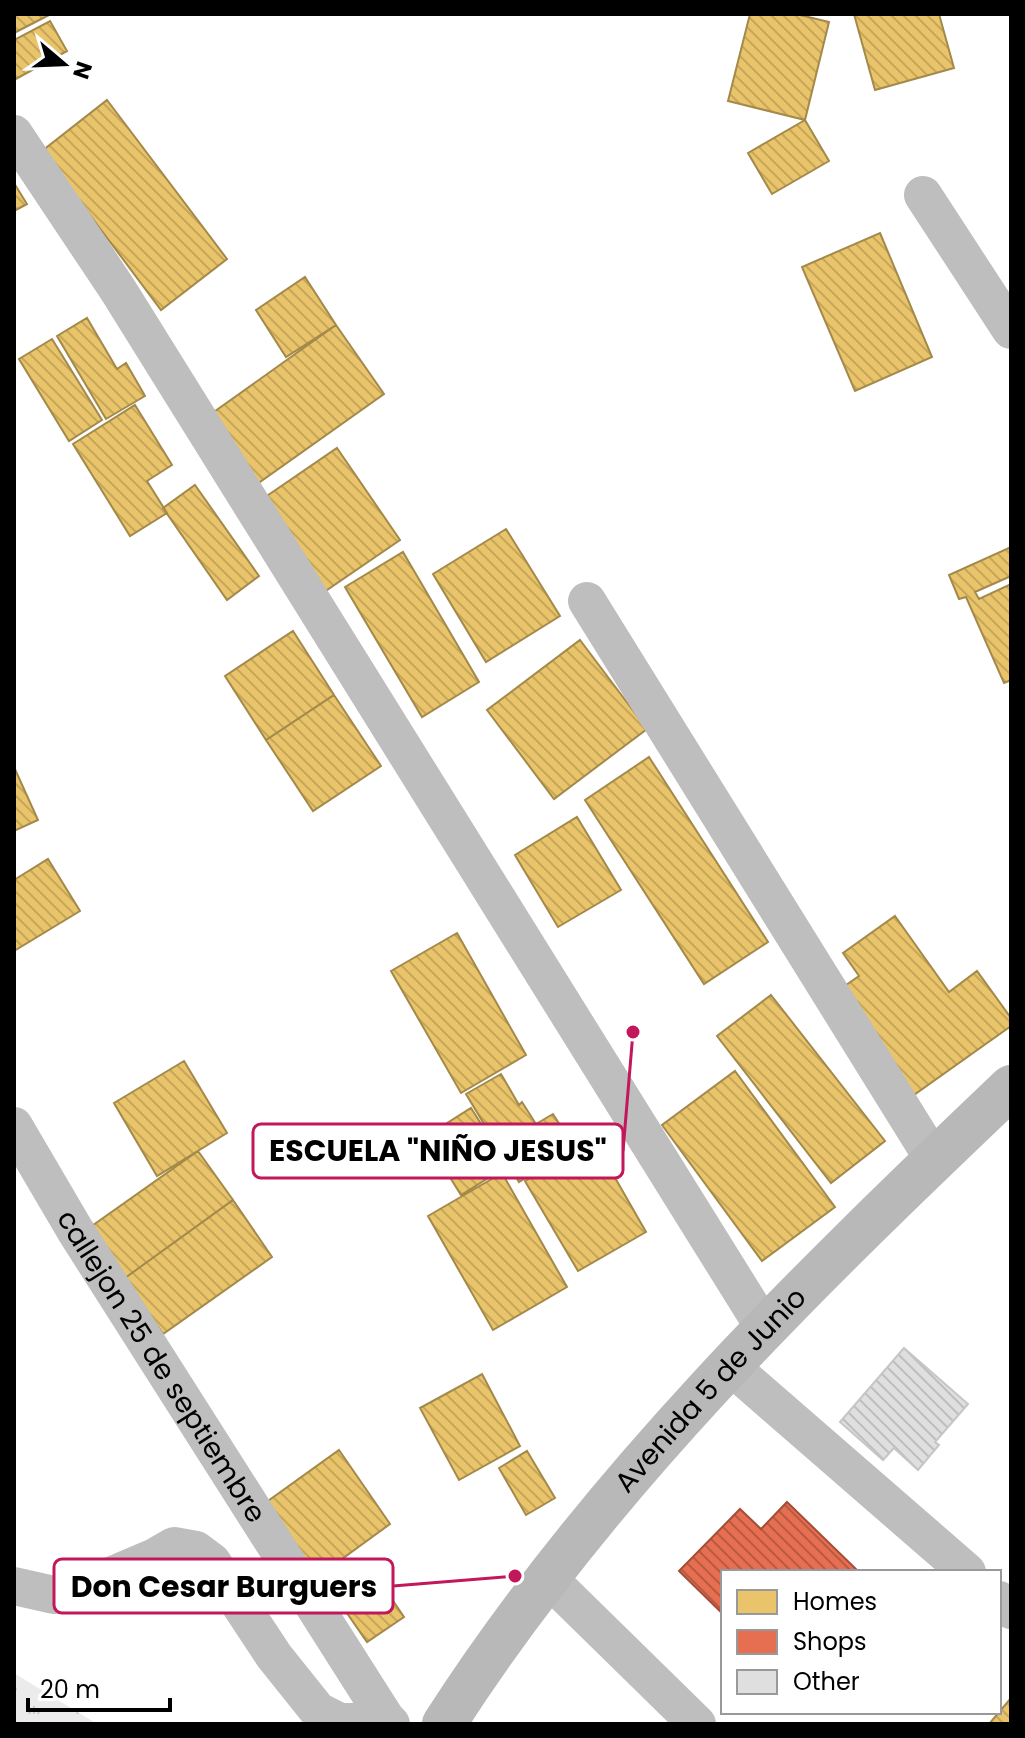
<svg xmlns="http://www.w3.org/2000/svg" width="1025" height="1738" font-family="Poppins,sans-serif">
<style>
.grass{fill:url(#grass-tufts)}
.homes{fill:url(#homes-back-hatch);stroke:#a3894a;stroke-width:2}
.shops{fill:url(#shops-back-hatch);stroke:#a24e39;stroke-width:2}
.building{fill:url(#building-back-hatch);stroke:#c6c6c6;stroke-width:2}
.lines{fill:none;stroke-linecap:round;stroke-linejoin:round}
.street{stroke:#bebebe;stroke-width:38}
.secondary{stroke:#b8b8b8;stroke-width:44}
.labels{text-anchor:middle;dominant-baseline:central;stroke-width:8;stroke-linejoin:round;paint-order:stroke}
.street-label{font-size:28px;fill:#000;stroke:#fff}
.leader{fill:none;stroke:#c2185b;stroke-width:3}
.callout-dot{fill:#c2185b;stroke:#fff;stroke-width:3}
.callout{fill:#fff;stroke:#c2185b;stroke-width:3}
.callout-label{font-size:30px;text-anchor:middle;font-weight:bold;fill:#000}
</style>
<defs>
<pattern id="grass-tufts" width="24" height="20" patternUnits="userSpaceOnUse" patternTransform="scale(2)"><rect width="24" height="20" fill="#ebebeb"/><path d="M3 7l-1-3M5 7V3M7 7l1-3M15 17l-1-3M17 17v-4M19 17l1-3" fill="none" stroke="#c8c8c8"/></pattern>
<pattern id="homes-back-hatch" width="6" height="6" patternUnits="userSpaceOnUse" patternTransform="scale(2)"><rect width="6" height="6" fill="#e9c46a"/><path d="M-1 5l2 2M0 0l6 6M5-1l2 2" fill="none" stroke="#c6a75a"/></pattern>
<pattern id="shops-back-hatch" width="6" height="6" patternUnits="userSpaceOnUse" patternTransform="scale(2)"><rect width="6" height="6" fill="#e76f51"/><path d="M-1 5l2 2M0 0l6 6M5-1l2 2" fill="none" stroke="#b95941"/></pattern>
<pattern id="building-back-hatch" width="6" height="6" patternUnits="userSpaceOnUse" patternTransform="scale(2)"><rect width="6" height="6" fill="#dfdfdf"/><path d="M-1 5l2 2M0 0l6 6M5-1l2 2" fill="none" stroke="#bebebe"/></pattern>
</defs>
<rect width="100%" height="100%" fill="#fff"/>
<path class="grass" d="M14,1673L97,1724H14Z"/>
<path class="homes" d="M14,14H51L14,33Z
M750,14H796L829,22L805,120L728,101Z
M854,14H939L954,68L875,90Z
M50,21L67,51L14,80V40Z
M107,100L227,259L161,310L42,151Z
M805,120L829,161L772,194L748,153Z
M14,183L27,204L14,211Z
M880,233L932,357L855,391L802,267Z
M305,277L336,325L286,357L256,310Z
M87,318L117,369L126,363L145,396L106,419L57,336Z
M336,325L384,394L253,487L204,419Z
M52,339L102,420L69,441L19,359Z
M135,405L172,465L147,481L167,513L130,536L73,444Z
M337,448L400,540L324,592L261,500Z
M195,485L259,576L227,600L163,508Z
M506,529L560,616L486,662L433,574Z
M1011,547V576L975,592L979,599L1011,584V680L1004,683L966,597L959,599L949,575Z
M403,552L479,682L422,717L345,587Z
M293,631L334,695L266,740L225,676Z
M580,640L647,729L554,799L487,710Z
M334,695L381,766L313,811L266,740Z
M649,757L768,942L704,984L585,800Z
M14,767L38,820L14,831Z
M577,817L621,890L558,927L515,855Z
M48,859L80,911L14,951V880Z
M895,916L949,992L977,971L1011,1018V1026L911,1097L836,992L859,976L843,953Z
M457,933L526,1055L461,1093L391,971Z
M771,995L885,1141L831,1183L717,1036Z
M184,1061L227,1133L157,1176L114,1103Z
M735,1071L835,1207L762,1261L662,1125Z
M501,1074L519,1105L522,1102L536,1124L553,1114L574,1147L519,1182L466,1094Z
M471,1108L499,1152L492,1155L501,1170L461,1195L425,1137Z
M594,1141L646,1232L578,1271L525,1181Z
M198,1151L233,1200L125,1278L89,1228Z
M502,1173L567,1287L493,1330L428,1216Z
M233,1200L272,1257L163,1334L125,1278Z
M482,1374L520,1446L459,1480L420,1408Z
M339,1450L390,1524L313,1580L261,1506Z
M527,1451L555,1498L526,1515L499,1468Z
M377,1577L404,1617L367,1642L340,1603Z
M1011,1698V1724H989Z"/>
<path class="shops" d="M787,1502L859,1572H723V1614L679,1571L740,1509L761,1529Z"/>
<path class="building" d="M904,1348L968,1404L935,1442L939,1445L918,1470L894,1448L883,1460L840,1422Z"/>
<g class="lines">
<g class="street">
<path d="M14,134L118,290L765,1329"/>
<path d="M923,195L1011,330"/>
<path d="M587,601L934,1160"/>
<path id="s1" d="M14,1126L75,1230L386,1719L391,1724"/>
<path d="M730,1366L967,1572"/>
<path d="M548,1578L697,1724"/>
<path d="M14,1586L54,1595L86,1589L108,1577L155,1557L174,1546L196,1550L212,1562L274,1656L318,1711L340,1722H363L386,1719"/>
<path d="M999,1600L1011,1610"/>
</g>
<path class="secondary" id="s2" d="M444,1724C598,1484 806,1282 1011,1087"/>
</g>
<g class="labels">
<g class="street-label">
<text stroke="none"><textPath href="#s1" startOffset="282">callejon 25 de septiembre</textPath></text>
<text stroke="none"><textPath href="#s2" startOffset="428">Avenida 5 de Junio</textPath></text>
</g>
</g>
<path class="leader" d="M633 1032L623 1151M515 1576L393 1586"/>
<g class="callout-dot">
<circle cx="633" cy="1032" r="8"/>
<circle cx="515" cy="1576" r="8"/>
</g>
<g class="callout">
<rect x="253" y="1124" width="370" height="54" rx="8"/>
<rect x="54" y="1559" width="339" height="54" rx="8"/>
</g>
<g class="callout-label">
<text x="438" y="1161">ESCUELA "NIÑO JESUS"</text>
<text x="224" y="1597">Don Cesar Burguers</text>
</g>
<rect width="1025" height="1738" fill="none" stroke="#000000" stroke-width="32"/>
<rect x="721" y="1570" width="280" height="144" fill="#ffffff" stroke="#999999" stroke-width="2"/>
<rect x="737" y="1590" width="40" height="24" fill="#e9c46a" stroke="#999999" stroke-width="2"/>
<text x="793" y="1610" font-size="24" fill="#000000">Homes</text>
<rect x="737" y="1630" width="40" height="24" fill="#e76f51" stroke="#999999" stroke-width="2"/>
<text x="793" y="1650" font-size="24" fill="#000000">Shops</text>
<rect x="737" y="1670" width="40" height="24" fill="#dfdfdf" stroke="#999999" stroke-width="2"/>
<text x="793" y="1690" font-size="24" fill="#000000">Other</text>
<g transform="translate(64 64) rotate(109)" stroke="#ffffff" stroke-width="6" paint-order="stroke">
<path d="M0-6L14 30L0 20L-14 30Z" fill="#000000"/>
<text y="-12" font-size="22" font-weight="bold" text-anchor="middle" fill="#000000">N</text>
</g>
<path d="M28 1698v12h142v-12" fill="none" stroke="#000000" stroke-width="4"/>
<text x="40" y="1698" font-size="24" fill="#000000" stroke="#ffffff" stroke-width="6" paint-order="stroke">20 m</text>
</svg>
